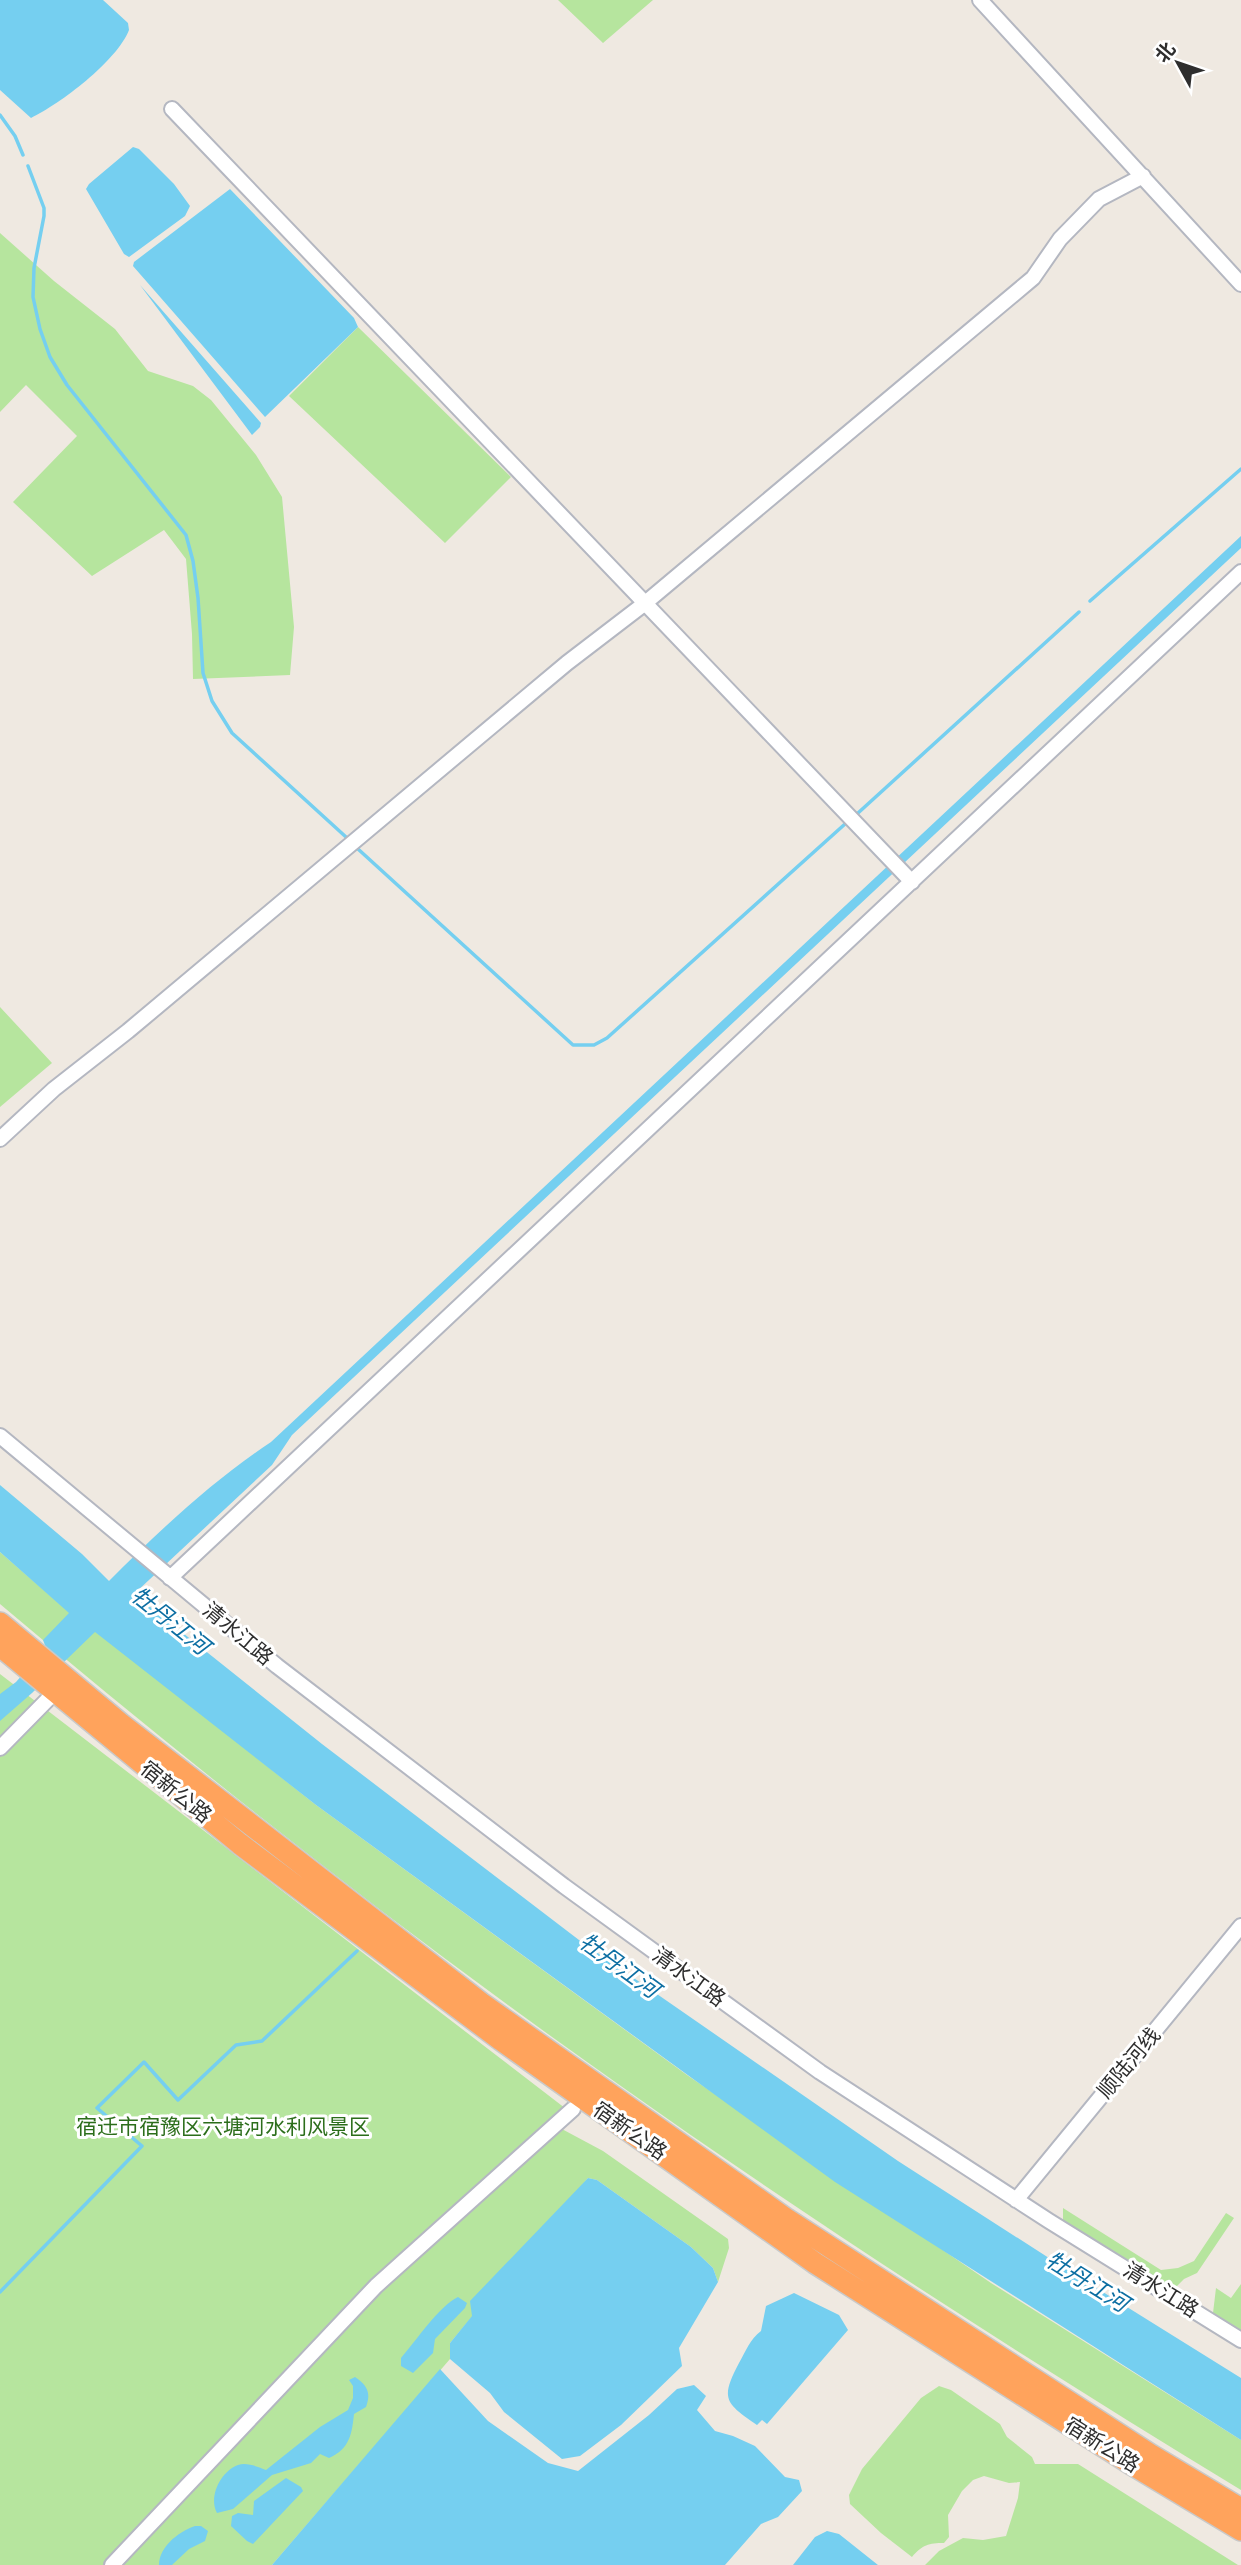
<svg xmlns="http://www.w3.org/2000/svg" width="1241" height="2565" font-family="'Nunito Sans','Noto Sans SC',sans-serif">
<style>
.green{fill:#b6e59e}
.water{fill:#75cff0}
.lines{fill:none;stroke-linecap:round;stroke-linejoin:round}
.stream{stroke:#75cff0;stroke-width:3.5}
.minor-casing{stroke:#b4b7c1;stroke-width:18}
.highway-casing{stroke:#c9c9c9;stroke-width:24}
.minor{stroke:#fff;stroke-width:14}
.highway{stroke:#ffa35c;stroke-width:21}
.labels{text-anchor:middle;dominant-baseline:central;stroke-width:6;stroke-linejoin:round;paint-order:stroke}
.street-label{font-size:21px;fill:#2e2e2e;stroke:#fff}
.park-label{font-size:21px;fill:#2c6e1b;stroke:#fff}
.water-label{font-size:23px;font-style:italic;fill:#0d6fa3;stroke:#fff}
</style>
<rect width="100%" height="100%" fill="#efe9e1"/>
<path class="green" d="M558,0H653L603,43Z
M0,233L54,281L115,329L148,371L193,386L211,400L256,455L282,497L294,627L290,675L193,679L192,634L186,559L164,530L92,576L13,502L77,436L26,385L0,412Z
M358,327L511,477L445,543L289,396Z
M0,1007L52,1063L0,1107Z
M0,1552L70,1613L126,1654L316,1805L687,2075L991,2283L1241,2440V2490C1029,2361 820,2227 618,2084C405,1934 199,1772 0,1604Z
M0,1674L574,2115L560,2128L603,2151L728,2239L729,2248L718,2282L713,2268L691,2247L597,2180L588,2178L450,2343V2359L272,2565H0Z
M1063,2208L1161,2270L1178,2268L1194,2261L1226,2213L1234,2218L1197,2273L1184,2279L1174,2289L1167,2287L1063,2223Z
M1241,2284V2331L1213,2313L1216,2288L1231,2298Z
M939,2386L951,2390L1000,2424L1007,2437L1032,2457L1035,2464H1078L1238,2565H925L939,2551L963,2538L983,2540L1006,2536L1018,2498L1020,2482L1009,2483L984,2476L973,2480L962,2491L948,2515L949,2537L944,2543C929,2543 922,2545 912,2557L881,2533L850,2504L849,2495L862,2469L921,2398Z"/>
<path class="water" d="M0,0H103L128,23L129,30C117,61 60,104 31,118L0,90Z
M133,147L139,149L174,184L190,206L185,216L129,257L124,254L86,189L89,184Z
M230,189L354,318L358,327L265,417L133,266L134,262Z
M140,285L261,423L260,427L252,435Z
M1241,536V548L292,1435L272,1465L134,1594L322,1744L579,1940L898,2161L1066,2269L1241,2378V2440L835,2182L316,1805L95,1632L32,1693L0,1721V1694L16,1682L46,1648L43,1640L69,1613L0,1552V1485L82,1554L109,1581C159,1531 212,1481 271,1442Z
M588,2178L597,2180L691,2247L713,2268L718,2282L679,2348L682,2366L621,2425L580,2456L562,2459L504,2412L490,2393L450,2359V2343L472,2316L470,2301Z
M794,2293L839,2315L848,2330L767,2424L762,2420L757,2425C725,2403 720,2399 739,2363C746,2351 750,2339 761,2331L766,2306Z
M458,2297L467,2303L465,2308L435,2339L433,2353L413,2373L401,2366V2358C416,2341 439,2306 458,2297Z
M440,2369L488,2421L548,2463L578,2471L649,2415L677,2389L694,2385L706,2396L697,2410L715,2431L733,2436L755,2446L785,2477L799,2480L802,2491L778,2517L761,2524L725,2565H272Z
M355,2377C368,2386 371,2393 366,2407L354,2414C352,2433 350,2449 329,2458L320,2454L311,2463L272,2475L233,2509L217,2513C208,2497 221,2471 238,2465C247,2462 258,2467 266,2470L320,2427L348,2410L353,2398V2386L349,2380Z
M286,2478L301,2487L303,2491L253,2544L247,2541L231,2526L232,2516L238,2513L253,2515L254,2501Z
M195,2526H201L208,2531L205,2541L189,2549L172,2565H159C159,2547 178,2532 195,2526Z
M827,2531L839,2534L878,2565H793L815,2537Z"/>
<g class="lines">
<path class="stream" d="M0,115L15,136L23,155
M28,166L44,208V216L34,268L33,297L40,329L50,357L67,385L186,535L193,561L198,598L203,673L212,701L232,733L346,837
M1090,601L1241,469
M858,813L1079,612
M358,849L573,1045H594L607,1038L845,824
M0,2292L142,2146L97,2108L144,2062L178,2100L236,2045L262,2041L357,1951"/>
<defs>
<path id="minor" d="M980,0L1241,284
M172,109L912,882
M0,1139L54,1089L128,1031L567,663L644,604L1033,278L1060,239L1099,199L1143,176
M0,1436L277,1666L564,1886L820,2072L1049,2221L1241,2340
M170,1578L1241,572
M0,1748L55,1692
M1016,2200L1241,1926
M112,2565L376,2286L573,2109"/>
<path id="highway" d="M0,1623L121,1724L481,2003L785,2218L1151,2455L1241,2509
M0,1646L240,1844L501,2040L815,2263L1133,2465L1241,2530"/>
</defs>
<use href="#minor" class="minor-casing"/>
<use href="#highway" class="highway-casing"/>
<use href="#minor" class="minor"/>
<use href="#highway" class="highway"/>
</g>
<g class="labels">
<g class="street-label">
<text transform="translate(238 1634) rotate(40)">清水江路</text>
<text transform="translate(176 1792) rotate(39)">宿新公路</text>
<text transform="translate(689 1977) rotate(36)">清水江路</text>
<text transform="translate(1129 2063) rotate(-50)">顺陆河线</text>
<text transform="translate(630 2131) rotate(35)">宿新公路</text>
<text transform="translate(1161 2290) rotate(32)">清水江路</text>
<text transform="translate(1102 2445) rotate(32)">宿新公路</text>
</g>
<g class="park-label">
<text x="223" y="2127">宿迁市宿豫区六塘河水利风景区</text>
</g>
<g class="water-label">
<text transform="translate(170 1621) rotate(39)">牡丹江河</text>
<text transform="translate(619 1966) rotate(36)">牡丹江河</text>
<text transform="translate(1087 2282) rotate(32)">牡丹江河</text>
</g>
</g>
<g transform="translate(1178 63) rotate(310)" stroke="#ffffff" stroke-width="5" paint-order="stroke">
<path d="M0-5L12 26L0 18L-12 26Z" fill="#2e2e2e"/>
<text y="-10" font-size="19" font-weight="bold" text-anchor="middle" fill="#2e2e2e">北</text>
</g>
</svg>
